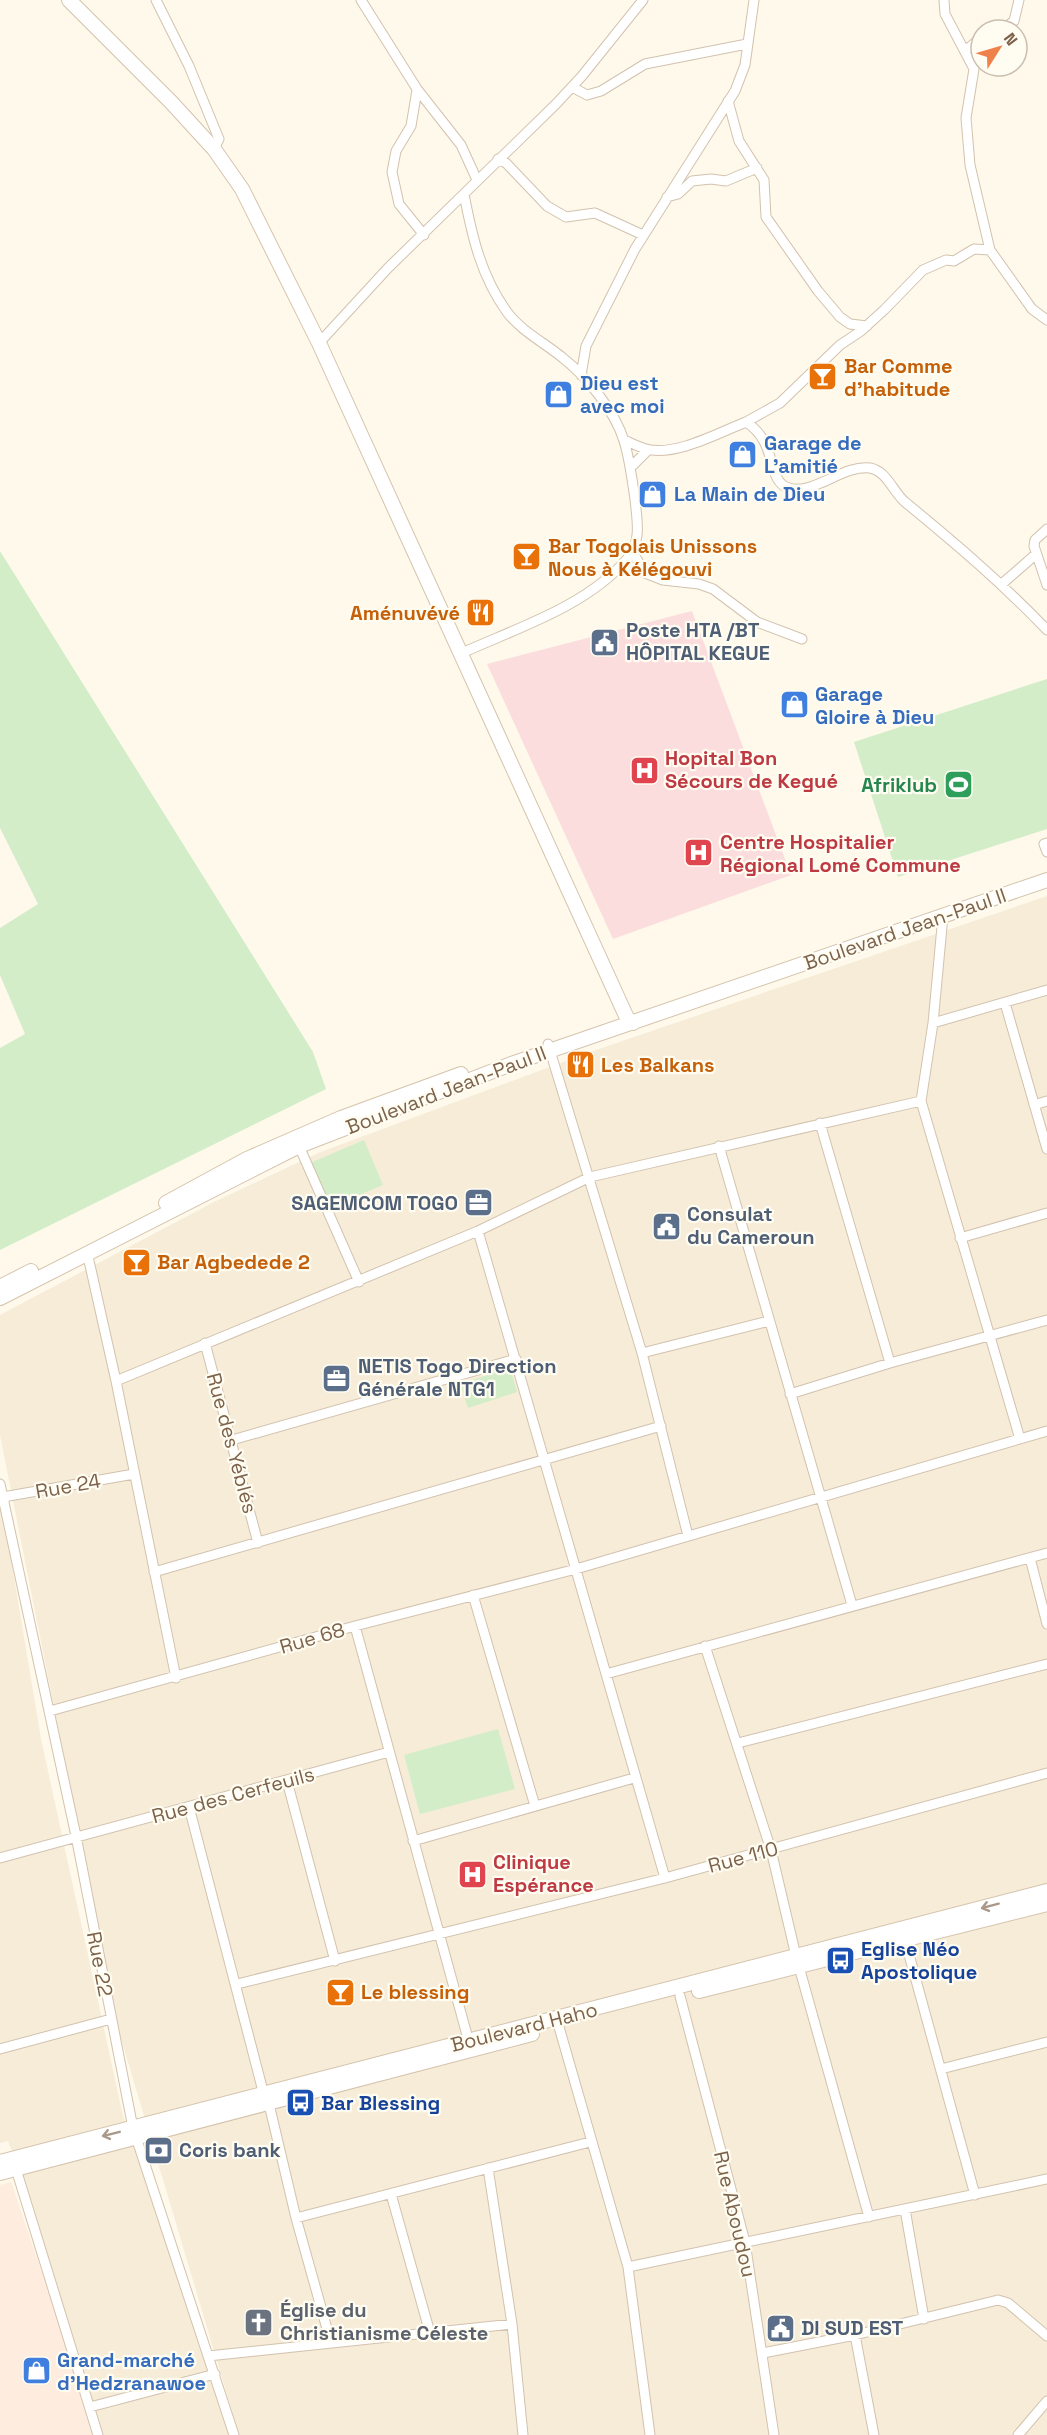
<svg xmlns="http://www.w3.org/2000/svg" width="1047" height="2435" font-family="'Space Grotesk',sans-serif">
<style>
.residential{fill:#f6ecd8}
.commercial{fill:#feecde}
.medical{fill:#fcdddd}
.green{fill:#d2edc7}
.lines{fill:none;stroke-linecap:round;stroke-linejoin:round}
.minor-casing{stroke:#d2c2ae;stroke-width:11}
.secondary-casing{stroke:#d5c3ac;stroke-width:16}
.minor{stroke:#fff;stroke-width:9}
.secondary{stroke:#fff;stroke-width:14}
.oneway{stroke:#aa998a}
.labels{text-anchor:middle;dominant-baseline:central;stroke-width:4.5;stroke-linejoin:round;paint-order:stroke}
.food-label{font-size:20px;font-weight:bold;fill:#c56008;stroke:#fffcf2;text-anchor:start}
.shop-label{font-size:20px;font-weight:bold;fill:#366cbe;stroke:#fffcf2;text-anchor:start}
.service-label{font-size:20px;font-weight:bold;fill:#4e5e75;stroke:#fffcf2;text-anchor:start}
.health-label{font-size:20px;font-weight:bold;fill:#be3a42;stroke:#fffcf2;text-anchor:start}
.leisure-label{font-size:20px;font-weight:bold;fill:#27864d;stroke:#fffcf2;text-anchor:end}
.street-label{font-size:20px;fill:#7c624b;stroke:#fffcf2}
.transit-label{font-size:20px;font-weight:bold;fill:#164399;stroke:#fffcf2;text-anchor:start}
.worship-label{font-size:20px;font-weight:bold;fill:#5b616d;stroke:#fffcf2;text-anchor:start}
</style>
<rect width="100%" height="100%" fill="#fef9eb"/>
<path class="residential" d="M1047,896V2435H239L117,2025L0,1435V1315L214,1202L318,1153L596,1050Z
M0,1493L41,1739L123,2116L172,2234L229,2435H102L26,2187L8,2141L0,2143Z"/>
<path class="commercial" d="M11,2182L54,2308L92,2435H0V2185Z"/>
<path class="medical" d="M692,611L791,875L613,939L487,664Z"/>
<path class="green" d="M0,551L313,1052L326,1089L0,1250V1048L25,1034L0,975V928L38,904L0,828Z
M1047,679V829L898,877L854,742Z
M364,1140L383,1185L329,1208L310,1163Z
M510,1368L517,1392L468,1408L460,1384Z
M498,1729L515,1789L420,1814L404,1755Z"/>
<g class="lines">
<defs>
<path id="minor" d="M156,0L189,66L219,139L214,149
M361,0L417,89L461,145L477,180
M944,0L945,14L974,69L966,118L970,165L990,250L1032,309L1047,320
M1002,30L1014,21L1019,0
M966,50L981,38
M572,87L587,95L601,91L645,64L747,44
M417,90L411,126L396,151L392,172L399,204L424,235
M728,101L739,141L764,180L766,217L818,291L840,317L850,324L867,326
M498,159L506,163L547,206L566,217L595,213L643,235
M667,197L678,194L692,181L711,179L726,181L757,168
M319,343L388,268L556,104L582,76L643,0
M581,375L586,346L635,249L735,91L745,65L754,0
M746,422L780,403L840,345L861,331L884,310L923,270L946,260L954,261L974,249L990,250
M624,440C631,443 639,447 646,449C675,457 720,432 746,422C777,442 767,475 784,486C809,500 842,464 870,468C887,471 893,492 905,502C955,543 1002,583 1047,630
M631,467L648,450
M1047,529L1035,540L1034,546L1047,585
M632,551L645,573L663,580L699,584L713,589L757,622L802,639
M1003,583L1035,555
M462,653C517,628 587,606 627,559C642,541 637,521 635,499C632,480 630,460 624,441C615,411 587,377 563,358C545,343 521,331 507,312C481,276 472,236 464,194
M1047,843L1044,844L1047,852
M943,916L933,1023L921,1101L1020,1439
M1005,1003L1047,1149
M933,1023L1047,990
M548,1044L642,1353L688,1536
M1034,1105L1047,1101
M820,1123L890,1363
M299,1146L359,1282
M719,1146L852,1605
M478,1231L665,1878
M960,1238L1047,1213
M87,1252L116,1381L176,1678
M205,1343L258,1543
M642,1353L769,1321
M116,1381L478,1231L590,1177L921,1101
M790,1394L890,1363L1047,1320
M232,1440L516,1359
M0,1484L76,1836L133,2128L234,2435
M3,1497L134,1474
M1030,1558L1047,1624
M154,1572L661,1426
M473,1595L535,1806
M355,1626L470,2046
M705,1646L771,1850L796,1956L869,2217
M606,1674L1047,1553
M50,1711L355,1626L576,1569L1047,1431
M738,1743L1047,1664
M287,1781L335,1961
M189,1807L264,2095
M413,1841L634,1778
M0,1858L389,1752
M905,1940L975,2195
M237,1984L665,1878L1047,1773
M680,1996L745,2242L774,2435
M559,2027L628,2267L650,2435
M0,2049L111,2019
M941,2069L1047,2042
M269,2104L296,2218L331,2343
M488,2168L512,2324L523,2435
M16,2169L98,2435
M391,2194L430,2333
M905,2209L924,2319
M296,2218L590,2142
M628,2267L1047,2179
M855,2335L874,2435
M763,2353L855,2335L998,2300L1008,2303L1047,2336
M208,2356L512,2324
M90,2407L215,2374
M1018,2435L1047,2401"/>
<path id="secondary" d="M69,0L171,102L214,149L242,189L319,343L627,1018L633,1023
M166,1203L247,1159L341,1118L461,1074
M0,1287L31,1271
M0,1298L299,1146L514,1063L1047,880
M699,1991L1047,1904
M0,2162L1047,1891
M0,2173L532,2034"/>
</defs>
<use href="#minor" class="minor-casing"/>
<use href="#secondary" class="secondary-casing"/>
<use href="#minor" class="minor"/>
<use href="#secondary" class="secondary"/>
</g>
<defs><path id="oneway-shaft" d="M-6 0H5M1.5-3L5.5 0L1.5 3" fill="none" stroke-width="1.6" stroke-linecap="round" stroke-linejoin="round" transform="scale(1.5)"/></defs>
<g class="oneway">
<use href="#oneway-shaft" transform="translate(990 1906) rotate(165)"/>
<use href="#oneway-shaft" transform="translate(111 2134) rotate(166)"/>
</g>
<defs>
<symbol id="bar-square" viewBox="-11 -11 22 22"><rect x="-9" y="-9" width="18" height="18" rx="4" fill="#e8710a" stroke="#fffcf2"/><path d="M-6-5H6L.8 .8V4.5H3.5V6h-7V4.5H-.8V.8Z" fill="#fff"/></symbol>
<symbol id="shop-square" viewBox="-11 -11 22 22"><rect x="-9" y="-9" width="18" height="18" rx="4" fill="#3f7fe0" stroke="#fffcf2"/><path d="M-5-2.5h2.3a2.7 3.5 0 0 1 5.4 0H5L5.5 6h-11ZM-1.5-2.5h3a1.5 2.3 0 0 0-3 0Z" fill="#fff"/></symbol>
<symbol id="restaurant-square" viewBox="-11 -11 22 22"><rect x="-9" y="-9" width="18" height="18" rx="4" fill="#e8710a" stroke="#fffcf2"/><path d="M-5-6h1v4h1v-4h1v4h1v-4h1v5L-1.5 .5V6h-2V.5L-5-1ZM5-6V6H3V1.5H1.5Q1.5-4 5-6Z" fill="#fff"/></symbol>
<symbol id="civic-square" viewBox="-11 -11 22 22"><rect x="-9" y="-9" width="18" height="18" rx="4" fill="#5c6f8a" stroke="#fffcf2"/><path d="M-.6-6.5H3V-4.5H.6V-3L4-1V1h2V6H-6V1h2V-1L-.6-3ZM-1.2 2.5V6h2.4V2.5Z" fill="#fff"/></symbol>
<symbol id="hospital-square" viewBox="-11 -11 22 22"><rect x="-9" y="-9" width="18" height="18" rx="4" fill="#e0444e" stroke="#fffcf2"/><path d="M-5-5h3v3.5h4V-5h3V5h-3V1.5h-4V5h-3Z" fill="#fff"/></symbol>
<symbol id="stadium-square" viewBox="-11 -11 22 22"><rect x="-9" y="-9" width="18" height="18" rx="4" fill="#2e9e5b" stroke="#fffcf2"/><path d="M0-5a6.5 5 0 1 0 0 10a6.5 5 0 1 0 0-10ZM-3.5-1.8h7v3.6h-7Z" fill="#fff"/></symbol>
<symbol id="office-square" viewBox="-11 -11 22 22"><rect x="-9" y="-9" width="18" height="18" rx="4" fill="#5c6f8a" stroke="#fffcf2"/><path d="M-6-3h4V-5.5h4V-3h4V5H-6ZM-1-4.5V-3h2v-1.5ZM-6 0V1H6V0Z" fill="#fff"/></symbol>
<symbol id="bus-square" viewBox="-11 -11 22 22"><rect x="-9" y="-9" width="18" height="18" rx="4" fill="#1a4fb4" stroke="#fffcf2"/><path d="M-5-6H5V4H4V6H2V4H-2V6H-4V4H-5ZM-3.5-4V0h7V-4ZM-3.5 1.2v1.5H-2V1.2ZM2 1.2v1.5H3.5V1.2Z" fill="#fff"/></symbol>
<symbol id="bank-square" viewBox="-11 -11 22 22"><rect x="-9" y="-9" width="18" height="18" rx="4" fill="#5c6f8a" stroke="#fffcf2"/><path d="M-6-4H6V4H-6ZM0-2.3a2.3 2.3 0 1 0 0 4.6a2.3 2.3 0 1 0 0-4.6Z" fill="#fff"/></symbol>
<symbol id="church-square" viewBox="-11 -11 22 22"><rect x="-9" y="-9" width="18" height="18" rx="4" fill="#6b7280" stroke="#fffcf2"/><path d="M-1.2-6h2.4v3.5h3.3v2.4h-3.3V6h-2.4V-.1h-3.3v-2.4h3.3Z" fill="#fff"/></symbol>
</defs>
<g fill-rule="evenodd">
<use href="#bar-square" x="806" y="360" width="33" height="33"/>
<use href="#shop-square" x="542" y="378" width="33" height="33"/>
<use href="#shop-square" x="726" y="438" width="33" height="33"/>
<use href="#shop-square" x="636" y="478" width="33" height="33"/>
<use href="#bar-square" x="510" y="540" width="33" height="33"/>
<use href="#restaurant-square" x="464" y="596" width="33" height="33"/>
<use href="#civic-square" x="588" y="626" width="33" height="33"/>
<use href="#shop-square" x="778" y="688" width="33" height="33"/>
<use href="#hospital-square" x="628" y="754" width="33" height="33"/>
<use href="#stadium-square" x="942" y="768" width="33" height="33"/>
<use href="#hospital-square" x="682" y="836" width="33" height="33"/>
<use href="#restaurant-square" x="564" y="1048" width="33" height="33"/>
<use href="#office-square" x="462" y="1186" width="33" height="33"/>
<use href="#civic-square" x="650" y="1210" width="33" height="33"/>
<use href="#bar-square" x="120" y="1246" width="33" height="33"/>
<use href="#office-square" x="320" y="1362" width="33" height="33"/>
<use href="#hospital-square" x="456" y="1858" width="33" height="33"/>
<use href="#bus-square" x="824" y="1944" width="33" height="33"/>
<use href="#bar-square" x="324" y="1976" width="33" height="33"/>
<use href="#bus-square" x="284" y="2086" width="33" height="33"/>
<use href="#bank-square" x="142" y="2134" width="33" height="33"/>
<use href="#church-square" x="242" y="2306" width="33" height="33"/>
<use href="#civic-square" x="764" y="2312" width="33" height="33"/>
<use href="#shop-square" x="20" y="2354" width="33" height="33"/>
</g>
<g class="labels">
<g class="food-label">
<text x="844" y="366">Bar Comme<tspan x="844" dy="23">d'habitude</tspan></text>
<text x="548" y="546">Bar Togolais Unissons<tspan x="548" dy="23">Nous à Kélégouvi</tspan></text>
<text x="460" y="613" text-anchor="end">Aménuvévé</text>
<text x="601" y="1065">Les Balkans</text>
<text x="157" y="1262">Bar Agbedede 2</text>
<text x="361" y="1992">Le blessing</text>
</g>
<g class="shop-label">
<text x="580" y="383">Dieu est<tspan x="580" dy="23">avec moi</tspan></text>
<text x="764" y="443">Garage de<tspan x="764" dy="23">L'amitié</tspan></text>
<text x="674" y="494">La Main de Dieu</text>
<text x="815" y="694">Garage<tspan x="815" dy="23">Gloire à Dieu</tspan></text>
<text x="57" y="2360">Grand-marché<tspan x="57" dy="23">d'Hedzranawoe</tspan></text>
</g>
<g class="service-label">
<text x="626" y="630">Poste HTA /BT<tspan x="626" dy="23">HÔPITAL KEGUE</tspan></text>
<text x="458" y="1203" text-anchor="end">SAGEMCOM TOGO</text>
<text x="687" y="1214">Consulat<tspan x="687" dy="23">du Cameroun</tspan></text>
<text x="358" y="1366">NETIS Togo Direction<tspan x="358" dy="23">Générale NTG1</tspan></text>
<text x="179" y="2150">Coris bank</text>
<text x="801" y="2328">DI SUD EST</text>
</g>
<g class="health-label">
<text x="665" y="758">Hopital Bon<tspan x="665" dy="23">Sécours de Kegué</tspan></text>
<text x="720" y="842">Centre Hospitalier<tspan x="720" dy="23">Régional Lomé Commune</tspan></text>
<text x="493" y="1862">Clinique<tspan x="493" dy="23">Espérance</tspan></text>
</g>
<g class="leisure-label">
<text x="937" y="785">Afriklub</text>
</g>
<g class="street-label">
<text transform="translate(905 929) rotate(-19)">Boulevard Jean-Paul II</text>
<text transform="translate(446 1090) rotate(-21)">Boulevard Jean-Paul II</text>
<text transform="translate(232 1443) rotate(75)">Rue des Yéblés</text>
<text transform="translate(68 1486) rotate(-10)">Rue 24</text>
<text transform="translate(312 1638) rotate(-16)">Rue 68</text>
<text transform="translate(233 1795) rotate(-15)">Rue des Cerfeuils</text>
<text transform="translate(743 1857) rotate(-15)">Rue 110</text>
<text transform="translate(100 1964) rotate(79)">Rue 22</text>
<text transform="translate(524 2027) rotate(-14)">Boulevard Haho</text>
<text transform="translate(735 2214) rotate(77)">Rue Aboudou</text>
</g>
<g class="transit-label">
<text x="861" y="1949">Eglise Néo<tspan x="861" dy="23">Apostolique</tspan></text>
<text x="321" y="2103">Bar Blessing</text>
</g>
<g class="worship-label">
<text x="280" y="2310">Église du<tspan x="280" dy="23">Christianisme Céleste</tspan></text>
</g>
</g>
<g transform="translate(999 48) rotate(53)"><circle r="28" fill="#fffcf2" stroke="#cbbeaf" stroke-width="1.5"/>
<path d="M0-4.5L10 22L0 15L-10 22Z" fill="#ee824a"/>
<text y="-9" font-size="16" font-weight="bold" text-anchor="middle" fill="#7c624b">N</text>
</g>
</svg>
